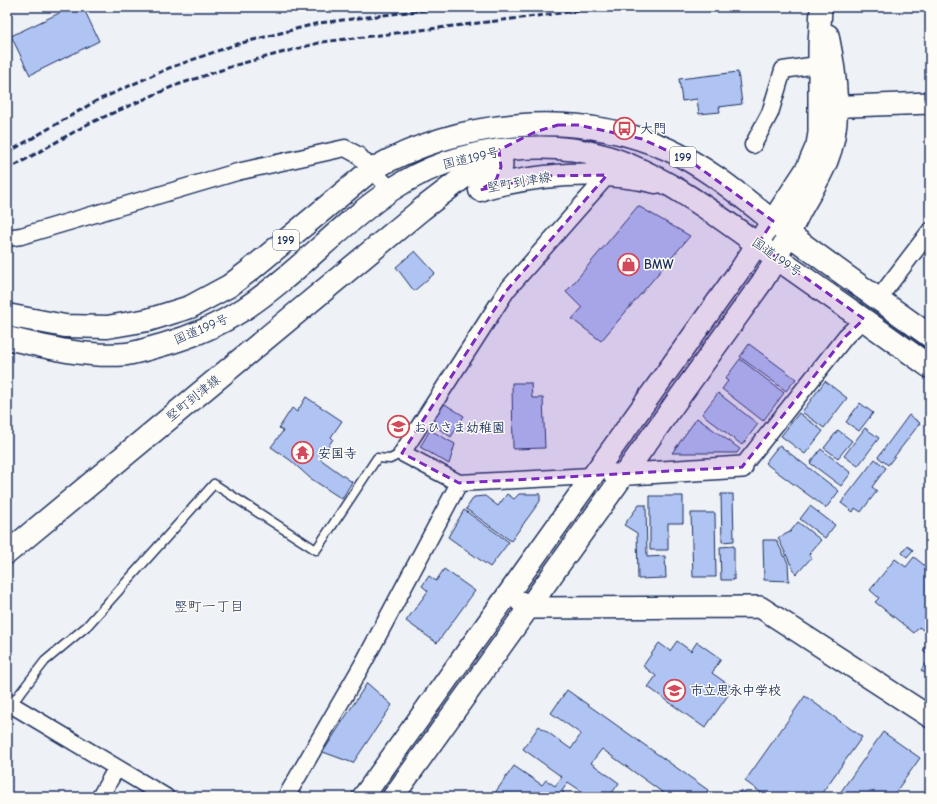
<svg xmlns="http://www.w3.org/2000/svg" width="937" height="804" font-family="'Comic Neue','Klee One',sans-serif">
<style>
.building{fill:#b0c4f3;stroke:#1b2f5e}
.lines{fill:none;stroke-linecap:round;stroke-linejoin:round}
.service-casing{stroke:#1b2f5e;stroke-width:11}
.minor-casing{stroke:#1b2f5e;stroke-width:19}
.tertiary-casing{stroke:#1b2f5e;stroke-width:24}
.secondary-casing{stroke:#1b2f5e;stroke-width:25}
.trunk-casing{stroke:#1b2f5e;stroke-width:25}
.service{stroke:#fdfcf7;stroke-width:8}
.minor{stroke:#fdfcf7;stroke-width:16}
.tertiary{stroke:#fdfcf7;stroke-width:21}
.secondary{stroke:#fdfcf7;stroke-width:22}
.trunk{stroke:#fdfcf7;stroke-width:22}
.rail{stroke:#1b2f5e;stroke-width:3;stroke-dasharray:6 3;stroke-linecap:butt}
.marked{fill:#7b2cbf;fill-opacity:0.2;stroke:#7b2cbf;stroke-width:3;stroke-dasharray:8 5;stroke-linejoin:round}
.labels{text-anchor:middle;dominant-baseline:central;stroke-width:3;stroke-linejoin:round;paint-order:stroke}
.shield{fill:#fdfcf7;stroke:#5f6c8c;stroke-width:1}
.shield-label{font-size:12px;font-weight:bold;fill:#1b2f5e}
.poi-label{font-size:13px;font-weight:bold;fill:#1b2f5e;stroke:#fdfcf7;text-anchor:start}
.street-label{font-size:13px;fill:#1b2f5e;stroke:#fdfcf7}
.neighbourhood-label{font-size:14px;fill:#1b2f5e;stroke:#fdfcf7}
</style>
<rect width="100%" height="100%" fill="#eef1f6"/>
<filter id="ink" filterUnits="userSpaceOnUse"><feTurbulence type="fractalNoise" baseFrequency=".025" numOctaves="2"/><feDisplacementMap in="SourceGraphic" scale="8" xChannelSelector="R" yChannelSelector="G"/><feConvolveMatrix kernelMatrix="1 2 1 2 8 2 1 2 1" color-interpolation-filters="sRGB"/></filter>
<g filter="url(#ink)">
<path class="building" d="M72,7H83L99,41L30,75L11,36Z
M738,72L742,104L719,107L720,112L699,114L697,99L682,101L679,79Z
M638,206L690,236L601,341L572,319L582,308L566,292Z
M415,251L435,273L414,291L396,267Z
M749,344L796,379L786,391L740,357Z
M740,359L784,393L763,421L722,389L728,381L725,379Z
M825,381L847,398L824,428L802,412Z
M512,383H531L532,398H543L545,448L513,449Z
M718,393L758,424L742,445L702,414Z
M306,397L342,421L331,437L333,439L320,459L352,482L342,499L310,478L290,460L271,447L283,431L279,428L292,408L297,412Z
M443,403L464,416L451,437L430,423Z
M860,403L873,413L859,431L846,422Z
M799,413L823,431L805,454L781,436Z
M909,415L920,423L888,465L878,457Z
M697,418L740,449L737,453H672Z
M865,428L879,438L858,466L844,456Z
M430,430L455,444L449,464L420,447Z
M838,430L852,441L838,458L824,448Z
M779,445L839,491L826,508L765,463Z
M821,449L851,473L841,486L810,463Z
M875,459L886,468L872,487L877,491L861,512L855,508L853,512L841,503Z
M507,494L514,499L519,494H540V501L511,541L466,509L474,497L485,496L498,506Z
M721,494H733L734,541L722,542Z
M650,496H683V523H668V550H650Z
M639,505H646L647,557L665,556L666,578L638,579L637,533L624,525Z
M810,506L835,525L825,538L800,519Z
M464,510L509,542L490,567L448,537Z
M691,513H715L716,577H693Z
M798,522L821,540L809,554L811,558L796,575L778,538L790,532Z
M763,540H776L788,563L789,581L764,580Z
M734,546V580H721L720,547Z
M907,546L913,550L907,557L902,553Z
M914,557L930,570V635L919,627L914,633L875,602L879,598L870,590L895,559L906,567Z
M444,569L475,591L437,643L406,621L428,591L422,586L429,576L436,581Z
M677,641L691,651L697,642L721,659L712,673L733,688L705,728L648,687L656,676L643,666L659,643L670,651Z
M930,641V656L923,650Z
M930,659V677L921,670Z
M367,683L392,705L353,763L323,752Z
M567,690L708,790L704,797H669L602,749L591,763L619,783L609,797H590L568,782L562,791L568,797H492L514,766L542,785L546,780L555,786L562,777L523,749L539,726L571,749L581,734L551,713Z
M805,696L862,737L819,797H767L745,781Z
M883,732L920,758L892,797H837Z
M741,790L750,797H736Z"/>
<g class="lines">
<defs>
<path id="service" d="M11,705L45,661L87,626L214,484L316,550L377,458L390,459L402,453"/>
<path id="minor" d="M753,145L770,113L783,70L830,63
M7,238L21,236L237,172L345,148L358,155L391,190
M879,298L930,231
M742,467L846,336L864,319
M591,476L459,483L402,453L507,290L608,175
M7,702L166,797
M100,797L116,769
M286,797L364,662L459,483"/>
<path id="tertiary" d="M823,107L930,103
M614,475L742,467
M521,602L530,608L760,607L930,717
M363,797L742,267L807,168L817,145L819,133V46L821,7
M393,797L762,282C777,259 788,236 800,212C809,195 820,179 827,161C843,123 836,74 828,35"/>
<path id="secondary" d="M484,188C541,174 599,169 656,182
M7,553L422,209L499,150C506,171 498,181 480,190"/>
<path id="trunk" d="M7,315L65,326L107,327L148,320L190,307L229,286L249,271L371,170C459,120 573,108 667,149C712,169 750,204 789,234C835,269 883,302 930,336
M7,338C46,347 86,358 127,354C139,352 151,348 162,345C191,337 219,325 244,309C297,274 339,225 391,190C427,166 468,153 510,149C542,146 573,147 604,156C667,175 722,219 775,257C827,294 879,330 930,367"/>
</defs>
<use href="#service" class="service-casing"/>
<use href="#minor" class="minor-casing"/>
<use href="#tertiary" class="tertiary-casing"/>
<use href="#secondary" class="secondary-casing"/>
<use href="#trunk" class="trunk-casing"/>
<use href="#service" class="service"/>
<use href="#minor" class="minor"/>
<use href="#tertiary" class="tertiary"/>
<use href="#secondary" class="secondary"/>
<use href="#trunk" class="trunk"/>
<path class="rail" d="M7,153L96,101L169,68L234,45L319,23L449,7
M7,170L88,124L174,86L236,65L322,42L611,7"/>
</g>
</g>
<path class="marked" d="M558,125H578L642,139L690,161L773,221L758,244L864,319L846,336L742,467L459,483L402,453L507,290L607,175L544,176L480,190L496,180L501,167L499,150L535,132Z"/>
<defs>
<symbol id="bus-ring" viewBox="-11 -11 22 22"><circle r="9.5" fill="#fdfcf7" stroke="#d1495b" stroke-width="1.5"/><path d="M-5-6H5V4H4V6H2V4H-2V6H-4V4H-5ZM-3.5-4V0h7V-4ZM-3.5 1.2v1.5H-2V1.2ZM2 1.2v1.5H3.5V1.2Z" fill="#d1495b"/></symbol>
<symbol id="shop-ring" viewBox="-11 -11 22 22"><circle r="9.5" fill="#fdfcf7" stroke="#d1495b" stroke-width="1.5"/><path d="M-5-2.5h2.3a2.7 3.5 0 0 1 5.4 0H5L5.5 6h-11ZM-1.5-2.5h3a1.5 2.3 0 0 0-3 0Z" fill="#d1495b"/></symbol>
<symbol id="school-ring" viewBox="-11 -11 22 22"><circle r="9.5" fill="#fdfcf7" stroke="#d1495b" stroke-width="1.5"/><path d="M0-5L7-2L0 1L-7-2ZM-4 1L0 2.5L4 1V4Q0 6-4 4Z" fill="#d1495b"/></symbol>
<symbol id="temple-ring" viewBox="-11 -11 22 22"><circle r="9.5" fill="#fdfcf7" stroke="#d1495b" stroke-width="1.5"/><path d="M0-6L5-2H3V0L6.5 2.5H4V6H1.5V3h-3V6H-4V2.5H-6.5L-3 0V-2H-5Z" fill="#d1495b"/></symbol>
</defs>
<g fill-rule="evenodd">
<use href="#bus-ring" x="612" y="116" width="25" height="25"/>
<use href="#shop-ring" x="616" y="252" width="25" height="25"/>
<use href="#school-ring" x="386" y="414" width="25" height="25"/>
<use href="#temple-ring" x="290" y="440" width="25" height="25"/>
<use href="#school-ring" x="662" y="678" width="25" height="25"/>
</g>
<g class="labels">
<g class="shield">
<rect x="670" y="147" width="26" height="20" rx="3"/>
<rect x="273" y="230" width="26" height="20" rx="3"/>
</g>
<g class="shield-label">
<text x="683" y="157">199</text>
<text x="286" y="240">199</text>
</g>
<g class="poi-label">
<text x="640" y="128">大門</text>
<text x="644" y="264">BMW</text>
<text x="414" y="427">おひさま幼稚園</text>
<text x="318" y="453">安国寺</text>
<text x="690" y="690">市立思永中学校</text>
</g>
<g class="street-label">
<text transform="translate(471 158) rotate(-13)">国道199号</text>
<text transform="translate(519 182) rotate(-10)">堅町到津線</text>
<text transform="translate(777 257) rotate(35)">国道199号</text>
<text transform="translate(201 329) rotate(-23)">国道199号</text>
<text transform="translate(193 398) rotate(-39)">堅町到津線</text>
</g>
<g class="neighbourhood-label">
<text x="209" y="606">竪町一丁目</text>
</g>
</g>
<rect width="937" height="804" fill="none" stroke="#fdfcf7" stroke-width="24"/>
<rect x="12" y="12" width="913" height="780" fill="none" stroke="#1b2f5e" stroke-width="1.5" filter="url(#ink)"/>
</svg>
